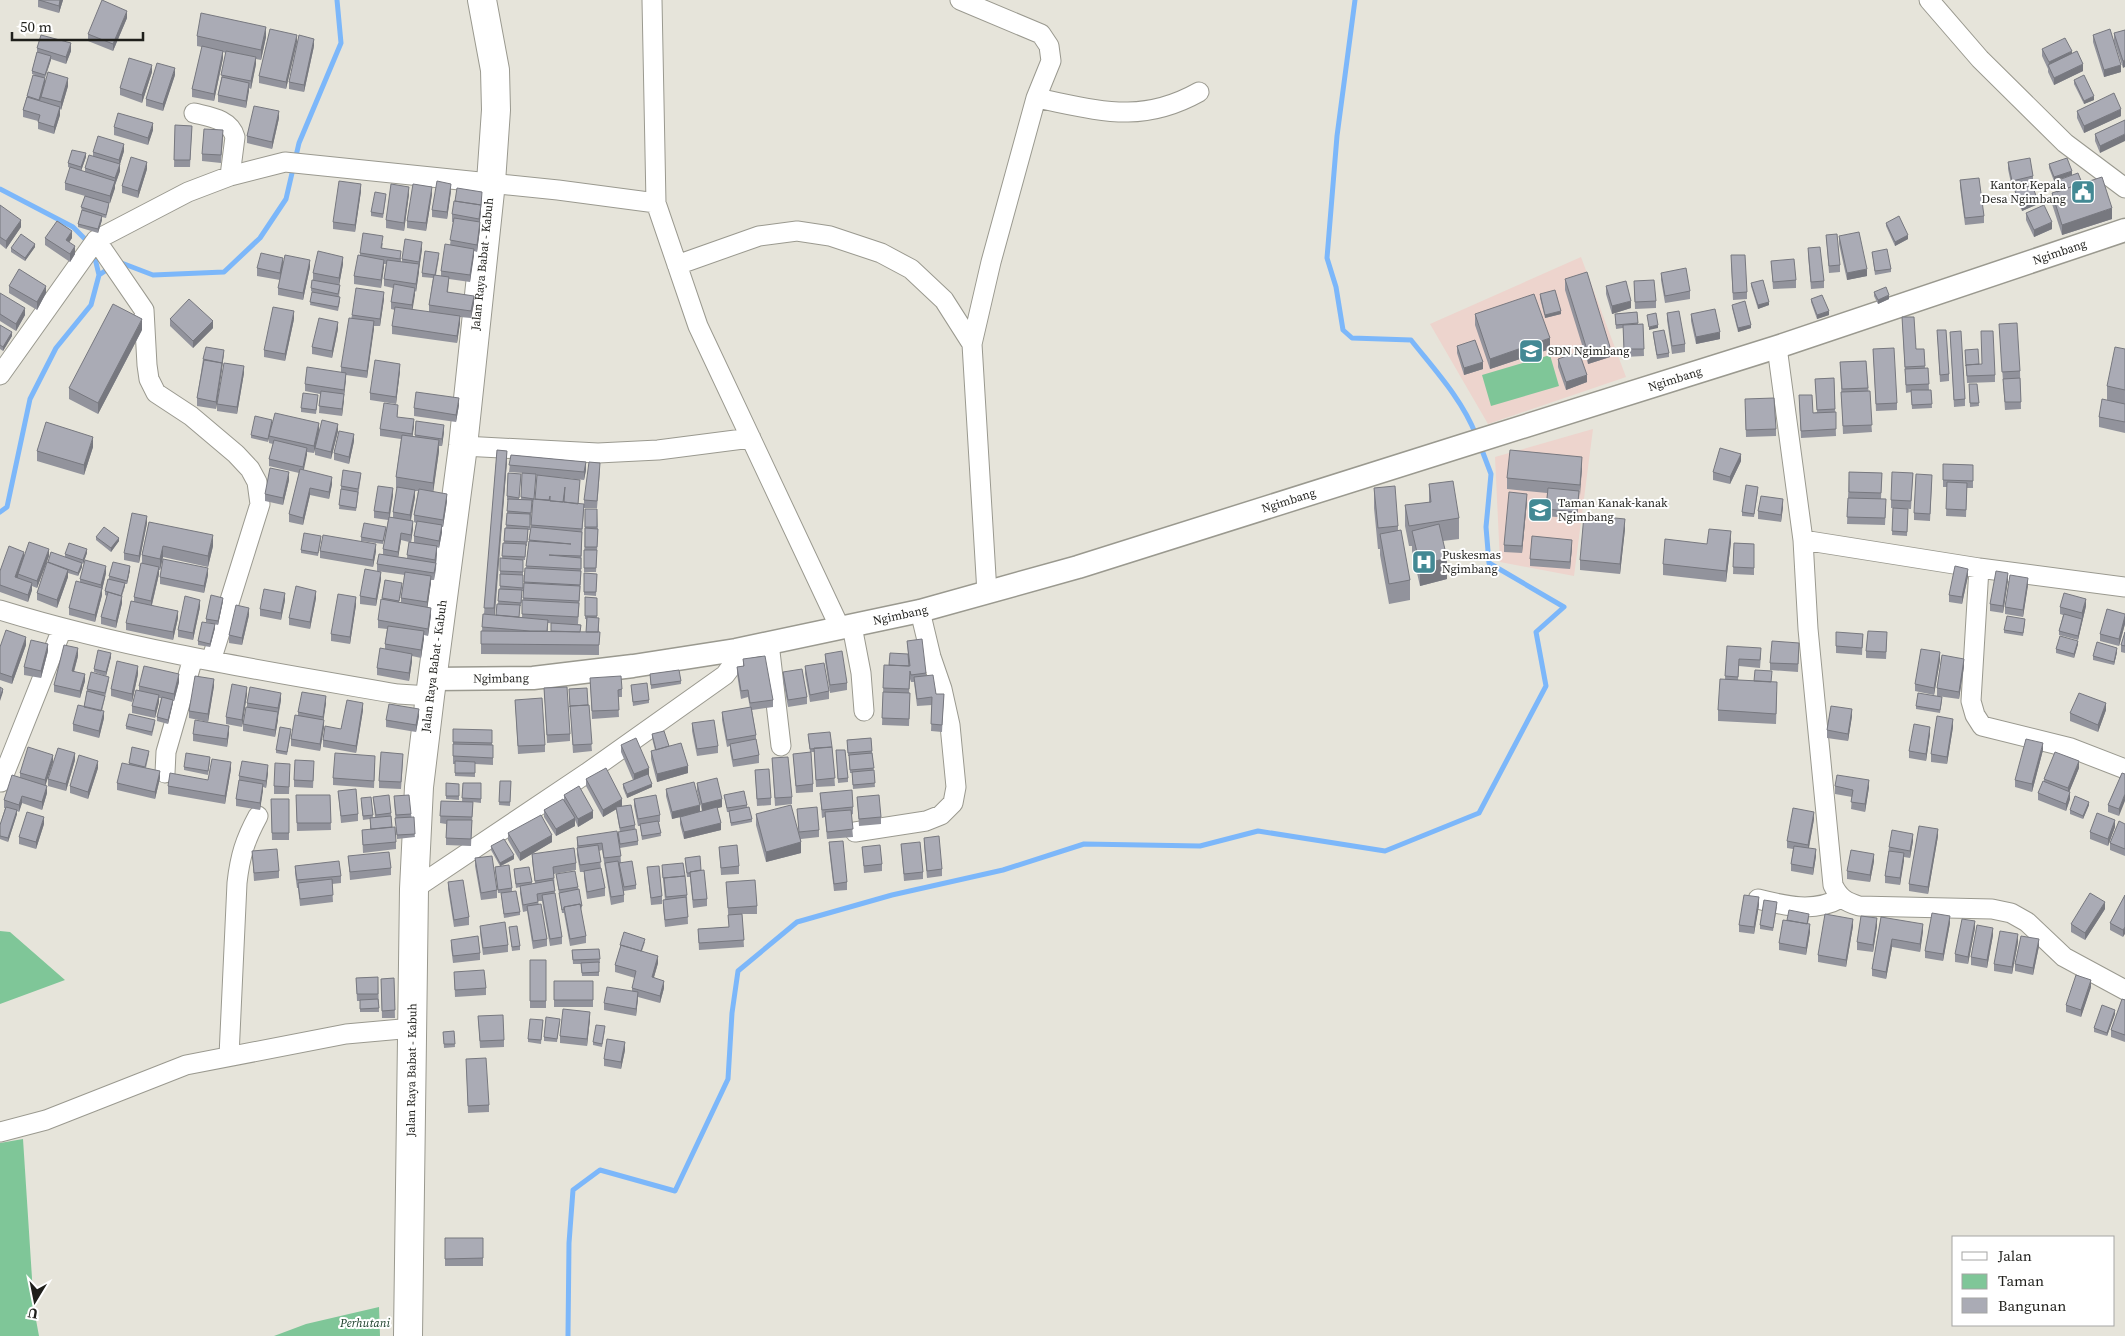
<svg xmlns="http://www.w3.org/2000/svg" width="2125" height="1336" font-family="'Source Serif 4',serif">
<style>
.education{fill:#edd4cd}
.green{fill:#7fc698}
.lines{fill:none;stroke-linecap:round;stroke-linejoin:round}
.stream{stroke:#7cb7fa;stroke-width:5}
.minor-casing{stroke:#9a998f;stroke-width:21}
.tertiary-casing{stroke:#9a998f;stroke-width:25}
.primary-casing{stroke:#9a998f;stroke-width:30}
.minor{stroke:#fff;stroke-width:19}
.tertiary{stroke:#fff;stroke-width:22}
.primary{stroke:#fff;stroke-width:28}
.wall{fill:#92939c;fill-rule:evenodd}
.shaded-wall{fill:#77787f}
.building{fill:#aaabb5;stroke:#77787f}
.labels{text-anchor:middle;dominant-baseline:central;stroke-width:4;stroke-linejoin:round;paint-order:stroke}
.poi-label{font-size:12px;fill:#1f1f1b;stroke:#fff;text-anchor:start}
.street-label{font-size:12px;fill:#1f1f1b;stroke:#fff}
.park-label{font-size:12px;font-style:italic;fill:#133722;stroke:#fff}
</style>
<rect width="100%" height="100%" fill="#e6e4da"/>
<path class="education" d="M1581,257L1626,377L1488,424L1430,324Z
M1593,429L1574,576L1500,562L1495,457Z"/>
<path class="green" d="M1550,355L1559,386L1491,406L1482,375Z
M0,931L10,932L65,980L0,1004Z
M23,1139L34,1309L39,1336H0V1143Z
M379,1307L380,1336H274L306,1324Z"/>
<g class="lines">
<path class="stream" d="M1355,0L1337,136L1327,258L1336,287L1343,330L1352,338L1411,340C1434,369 1462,399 1476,435
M0,189L73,227L89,243
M119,262L153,275L224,272L260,238L286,199L299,143L341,43L337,0
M99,275L111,267
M0,512L7,507L30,399L56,348L91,305L99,275L93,250
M568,1336L569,1243L573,1190L600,1170L675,1191L728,1079L732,1013L738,971L797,922L892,895L1003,870L1084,844L1200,846L1258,831L1385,851L1479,813L1546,686L1536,632L1564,607L1489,563L1486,527L1491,474L1480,445"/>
<defs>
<path id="minor" d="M652,0L656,203L698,326L840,628
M960,0L1041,34L1049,46L1051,61L1036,98L991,262L972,344L987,593
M1929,0L1980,59L2065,143L2125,188
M1036,98C1098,110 1140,125 1199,92
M194,113C210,117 230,119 235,137L230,176
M96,240L144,310L147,365L149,379L156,393L191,416L236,454L250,469L257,482L260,504L211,661
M677,265L759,236L797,231L830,236L881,253L911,269L944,300L972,344
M1777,347L1803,540L1808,629L1833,885C1839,898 1846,902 1859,906L1992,909L2011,913L2027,922L2064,957L2125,990
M0,375L96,240L188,192L230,176L285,162L558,190L656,203
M463,446L598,453L658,450L751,438
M1803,540L1979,568L2125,587
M1979,568L1971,701L1975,715L1982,726L2071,748L2125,769
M0,610C130,650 265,671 398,694L430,696
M852,626L861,673L864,711
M769,643L781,746
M165,773L166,752L193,658
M1,782L62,629
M855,832L926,821L941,815L953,803L956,787L950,725L942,689L931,657L920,611
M414,889L587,773L725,675L734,663L736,650
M1758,899C1786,906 1814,913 1841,898
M229,1056L237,883C240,856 245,840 258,816
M0,1132L46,1120L186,1065L346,1034L413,1028"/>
<g id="tertiary">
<path id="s1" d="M432,679L533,678L633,666L736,650L920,611L1078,567L1471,443L1777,347L2125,230"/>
</g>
<g id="primary">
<path id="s2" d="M408,1336L414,889L419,787L430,696L463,446L491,182L496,110L495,70L482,0"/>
</g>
</defs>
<use href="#minor" class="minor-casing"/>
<use href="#tertiary" class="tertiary-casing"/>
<use href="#primary" class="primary-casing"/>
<use href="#minor" class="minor"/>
<use href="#tertiary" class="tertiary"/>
<use href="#primary" class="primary"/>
</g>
<path class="wall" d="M38,0H63L59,13L38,7Z
M127,18L113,51L88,41V34Z
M2125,30L2123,68L2114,41L2121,72L2104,77L2093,42V35L2114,40V33Z
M197,36L266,37L261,60L256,59V64L251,89L249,88L246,108L218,102V95L226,53L223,52V58L214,101L192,97V89L202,47L197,46Z
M297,42L286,89L259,83V76Z
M314,46L304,92L289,89V82Z
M37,48L71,51L66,64L51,59L45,78V82L68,86L61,110L60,109V115L54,134L38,129V121L23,117V110L27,96L35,75L32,74V71L37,52Z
M2042,49L2072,54L2083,71L2054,85L2048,72V69L2042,56Z
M152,72L142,103L120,95V88Z
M175,75L163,111L146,106V99Z
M2074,80L2094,100L2084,104L2074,84Z
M2077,111L2121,116L2084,133L2077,118Z
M279,118L272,149L247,143V136Z
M2125,120L2100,153L2095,141V134Z
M175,125L192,126L190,167H174Z
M114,127L153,130L148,145L114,135Z
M223,137L221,163L202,161V154Z
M124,151L120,164V171L115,185V188L110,203H109V206L106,218L102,217V220L98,233L78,227V224L82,211L81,207L85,196L65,190V183L85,172V168L93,156V152Z
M86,157L81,171L68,167V163Z
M2008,162L2033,176V184L2012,188L2008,169Z
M2049,164L2072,175L2054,181L2049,168Z
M147,169L138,198L122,193V186Z
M1960,180L1984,216V223L1965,225L1960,187Z
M2053,182L2082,183L2112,219L2062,235L2052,204V193L2056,192L2053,186Z
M361,191L355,232L333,229V222Z
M451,191L447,219L432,217V210Z
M2015,191L2038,204L2022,211L2015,195Z
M409,194L404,231L386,228V220Z
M432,194L426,231L407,228V221Z
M482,196L480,222V229L477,252L474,251L470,282L449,279L448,292L474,303L471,318L460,317V323L457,343L392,334V326L395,310L391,309V302L393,288L384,286V279L386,264H384L381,288L354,284V276L360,256V253L383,243L382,248L401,258V262H402V259L422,249L416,292L415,291L412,310L429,312V305L433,278L422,277V273L439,257L436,275L441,276V271L450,245L453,222H452V214Z
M386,197L383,218L371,216V212Z
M0,205L21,227L6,249L0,244Z
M2026,213L2052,229L2034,237L2026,220Z
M1886,223L1908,239L1895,246L1886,226Z
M1826,235L1840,265V272L1829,273Z
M1839,236L1867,276L1847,280L1839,244Z
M45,238H72L69,242L75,254L70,262L45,245Z
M35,247L25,261L11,252V248Z
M1808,248L1824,281V288L1811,289L1808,255Z
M1872,252L1891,269V272L1875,275Z
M1771,261L1796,280V288L1773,289Z
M1731,263L1747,292V299L1733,300Z
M343,264L339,285L340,289L339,297L340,301L338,311L310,305L312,292L311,291V288L313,280V273Z
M283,265L280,280L257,276V268Z
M310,267L303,300L278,295V288Z
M1661,273L1690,291V299L1665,303L1661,280Z
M1565,279L1610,357L1588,364L1565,290Z
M1634,281L1656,301V308L1635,309Z
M1751,283L1769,305L1758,309L1751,286Z
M9,286L46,293L37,310L9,293Z
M1606,286L1631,308L1612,314L1606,294Z
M1874,292L1889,299L1878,304L1874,296Z
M0,294L25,315L16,331L0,321Z
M1540,294L1561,314L1545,318L1540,298Z
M384,299L380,326H374L367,378L346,375L342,416L319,413L320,394L305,391V384L341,372V367L352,315Z
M1811,299L1829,315L1817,319L1811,302Z
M1732,305L1751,328L1738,332L1732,308Z
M1637,312L1638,324H1643L1644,356L1624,357L1623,328L1616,329L1615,314Z
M1667,313L1685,344V352L1672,354L1667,320Z
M1475,314L1550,349L1490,369L1475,325Z
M1691,314L1720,339L1696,344L1691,321Z
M1902,317L1916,349H1924L1925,368H1928L1929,390H1931L1932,408L1912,409L1911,392L1906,393Z
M170,319L213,328L193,348L170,326Z
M294,319L285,361L264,357V350Z
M1999,324L2020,371L2021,409L2005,410Z
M0,325L12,336L3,351L0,349Z
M338,329L332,358L312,354V347Z
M142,330L98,414L69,399V388Z
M1937,330L1949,374V381L1940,382Z
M1653,332L1669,353V357L1657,359L1653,335Z
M1950,332L1965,399V406L1954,407Z
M1457,346L1483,369L1464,375L1457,353Z
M1873,349L1897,403V410L1876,411Z
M2125,349V433L2099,427V417L2107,400V386Z
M1965,350L1979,364L1995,375V382L1967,383Z
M224,354L216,409L197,406V398L203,359Z
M1558,359L1587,382L1566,390L1558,367Z
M1866,361L1872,432L1843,434L1840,362Z
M400,371L396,404L370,400V393Z
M244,373L237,414L217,411V404Z
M1834,378L1836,436L1801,438L1799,395L1813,413L1817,412L1815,379Z
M1969,384H1977L1979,406L1970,407Z
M318,398L316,414L301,412V408Z
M459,405L456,422L414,416V408Z
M1745,406L1776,429V436L1746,437Z
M398,412L397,417L414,426L412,436L415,437L416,421L444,432L442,446H439V451L433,491L447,501L443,527H442V532L439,548L437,547L436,570L434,580H431L427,607L431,615L428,636L424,635L421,658L412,656V661L409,681L377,675V668L385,649V644L387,629L378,628V620L382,600L385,580L402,587L399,602L401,603V598L405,575L377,571V564L383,554V549L388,520L374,518V511L393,495L390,517L393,518V512L397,488H396V477L401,439L380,436V429ZM415,491H418L414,515V522L416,523L414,536V542H411L413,528L411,521L415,497ZM401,540L409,542L407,558L398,557Z
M272,420L268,442L251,438V435Z
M319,430L338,431L331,459L315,455V448L314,453L307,452L303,470L332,484L329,499L310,495L303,525L289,522V514L299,473L269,466V459L273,444L269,443V436Z
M354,441L349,464L334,460V453Z
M93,447L84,475L37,461V451Z
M497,450L507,451V461L495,615H496L497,604H498L499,589H500V558L502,559L503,543H504L505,528H506L508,500H507V496L508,473L521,474L519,499H521L523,473L509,472L511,455L586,462V470L584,480L536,475L534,499L535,500L537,475L580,480L578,504H584V511L582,536L581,578L578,624L581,625L580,632H586V619H585V597L597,598V618H599V655L481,654V631H482L483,614H484ZM532,502H533L531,527L529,540L526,568H525L522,617H519L520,606H521L522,591H523V560H525L526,546H527L528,530H530ZM548,623L565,624L551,623V631H548Z
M1741,461L1730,484L1713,480V472Z
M1943,464L1973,465V488H1967L1966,517L1946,516L1947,487H1943Z
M1582,468L1577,519L1546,516L1547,493L1507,489V478Z
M600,470L597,508H584V500Z
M1849,472L1882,473L1881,499L1886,506L1885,525L1847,524Z
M1913,473L1911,509L1891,508V500Z
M361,476L356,511L339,509L341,490V486Z
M289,480L283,505L265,501V494Z
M1932,482L1930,521L1914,520V513Z
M1429,484L1459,518V539L1443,541L1447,579L1420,586L1412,551V546H1409L1405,526V505L1429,503Z
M1374,488L1398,526V531L1410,580V600L1389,604L1380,555V549H1378L1374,508Z
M1758,491L1754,517L1742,516V512Z
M1527,501L1522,553L1504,552V545Z
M1783,507L1781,522L1758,519V511Z
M1893,508L1908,509L1907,536L1892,535Z
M585,509H597L598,532L596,572H584Z
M149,522L213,546L208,567L163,557L160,570H159V574L152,605L178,618L173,640L126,630V623L134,601V597L142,563V555Z
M147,523L139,563L124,560V553Z
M1625,529L1620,574L1580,570V560Z
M386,530L383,544L361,541V537Z
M96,537L119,541L111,552L96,540Z
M321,540L318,556L301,553V550Z
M1731,542L1726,582L1663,575V564L1707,544Z
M1734,543L1754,544V575L1733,574Z
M1572,547L1570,569L1530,566V559Z
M320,551H376L373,567L320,558Z
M87,553L83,564L82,563V567L78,576L68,573V577L57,608L37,600V593L65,557V554Z
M24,556H49L37,588L32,586V590L28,602L0,592V571Z
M130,570L127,584H125L122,596V603L116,628L101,624V617L107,596L105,595V591L109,579V576Z
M106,573L102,590V595L95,622L69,615V608L80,582V579Z
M584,573L597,574L596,596L584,595Z
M208,575L204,593L160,584V577Z
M1968,576L1962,604L1949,602V595Z
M381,579L376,606L360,604V596Z
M2008,580L2003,613L1990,611V604Z
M2028,585L2023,617L2005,614V607Z
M316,598L310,629L289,625V618Z
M285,600L281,620L260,616V609Z
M223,601L218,625L206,622V619Z
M356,605L350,644L331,641V634Z
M2086,606L2078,640L2059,635V631L2063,615L2060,614V607Z
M200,607L193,640L178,637V630Z
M2125,614V624L2119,646L2100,641V634Z
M249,615L242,645L229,643V635Z
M2025,623L2023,636L2004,633V630Z
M215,628L210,647L198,645V641Z
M2125,632V653L2121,652V645Z
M1863,634L1862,655L1836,653V646Z
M1887,639L1886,659L1866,658V651Z
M907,641L926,673V676L936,694H944L942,732L931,731L932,705L917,706L914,682H911L910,679L909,693L910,700L909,726L882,725L884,665H889L908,654Z
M2078,644L2074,658L2056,653V649Z
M26,645L12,684L0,680V647Z
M1727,646L1761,655L1760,668L1739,666L1738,680L1771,682L1777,693L1776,724L1718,721V710L1725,679Z
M1799,650L1798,672L1770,670V663Z
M48,651L41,678L24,675V667Z
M2117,652L2114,665L2093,660V656Z
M825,654L847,683V690L830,693L825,661Z
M78,656L74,672L85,681L80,698L54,692V685Z
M111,657L106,676L94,672V669Z
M743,659L773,700V707L752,710L756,735V739L759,755V763L733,767L730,751V746L727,747L722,720V712L750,708L748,697L741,699L737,674V667L743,666Z
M1940,660L1934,695L1915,691V684Z
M805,666L829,691V699L810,702L805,674Z
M1964,666L1959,699L1937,696V688Z
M783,672L807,697V704L788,707L783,680Z
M138,674L132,702L111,696V689Z
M650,674L681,681V684L651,689Z
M590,678L622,689V697H618L619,717L592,719Z
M109,680L102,711L104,718L99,738L73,731V724L84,707L87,689Z
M179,682L174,701H173L168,724L157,721V717L161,698H159V702L155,718L132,713V706L139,690V686Z
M631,685L649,700V703L633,706Z
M214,686L208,722L189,718V711Z
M544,688L570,734V741L547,743Z
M569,689L588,705L592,751L573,753Z
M247,694L242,727L226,724V717Z
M281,700L275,737L243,731V724L247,707V703Z
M515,700L545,745V752L518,754Z
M1942,701L1940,713L1916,709V706Z
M326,703L323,720L324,727L320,751L291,746V739L298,716V712Z
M363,710L356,753L323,747V740L341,729Z
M2106,710L2098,732L2070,721V713Z
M419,716L416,732L386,727V720Z
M1852,716L1848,741L1827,738V730Z
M155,723L152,736L126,729V726Z
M692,723L718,746V753L697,756L692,731Z
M1953,727L1947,764L1931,762V754Z
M492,730V745H493V765L475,764V777L455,776V764H453V742Z
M229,733L227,747L193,741V734Z
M291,733L287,755L276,753V750Z
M652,734L669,746L688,773L657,782L651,759V751L655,750L652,738Z
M1930,734L1926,761L1909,758V751Z
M808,737L832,747L835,786L816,787L814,752H810Z
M871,738L875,787L853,789L852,773H850L849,756H848L847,740Z
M621,745L649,775H648L652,787L627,798L623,788V784L633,780L621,752Z
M132,747L149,754L146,768L160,778L155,799L117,790V783L129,764Z
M836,750L848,778V782L838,783Z
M2043,750L2032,792L2015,787V780Z
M793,754L813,784V792L796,793Z
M772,758L792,797V804L775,806Z
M75,760L66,791L48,786V779Z
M210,761L208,775L184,770V767Z
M403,761L401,789L379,788V781Z
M53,762L45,785L47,793L42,810L22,803L19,812L17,811V814L8,842L0,839V825L5,808H4V800L20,777V773Z
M375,763L374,788L333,785V778Z
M98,768L88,799L70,793V786Z
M314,768L313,788L294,787V780Z
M2079,768L2069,792L2070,799L2066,811L2038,800V793L2044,782V779Z
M231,769L225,804L168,794V786L208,780Z
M755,770L771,798V805L757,806Z
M290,771L289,794H274V786Z
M268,773L266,788L263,787L260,810L236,806V799L239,782V776Z
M2122,773L2119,816L2108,812V805Z
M586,779L622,806L635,825V829L620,832L616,809L603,817L586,786Z
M500,781H511L510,806L499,805Z
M446,783L459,784V800L446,799Z
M463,783H481V803L473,802L471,846L446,845V824L440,823L441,801L462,802Z
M697,783L722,807L717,808L721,830L684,839L680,824V817L672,819L666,796V789L700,812L702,811L697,791Z
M1835,786L1869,787L1865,812L1851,809L1852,797L1835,794Z
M338,791L358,814V821L341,823Z
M820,793L853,807V814L851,815L853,837L827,839L825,817L822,818Z
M296,795H330L331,830L297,831Z
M564,795L593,818L578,827L575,820V826L556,836L544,817V810L564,800Z
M724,795L747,805V807L752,819V822L731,826L729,812H727Z
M371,797L373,818L375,817L373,797L391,813L392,827L396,842V849L363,853L362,830H370V819L363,820L361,802Z
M857,797L881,817V824L859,826Z
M271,799H289V840H272Z
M634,799L660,815V822H659L661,836L642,840L640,826H638L634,806Z
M394,800L411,814L415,837L397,839Z
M2089,805L2083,819L2070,814V810Z
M797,809L819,830V837L801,839V853L766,862L756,825V814L799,832Z
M1814,819L1809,848L1816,856L1813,875L1791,871V864L1793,849L1787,848V841Z
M44,824L36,849L19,844V837Z
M2125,824V856L2110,850V843Z
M2115,827L2108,846L2090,839V832Z
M508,833L552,842L520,861L508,840Z
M618,833L638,841V845L620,848L621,863L636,885V889L624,891V902L611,905L602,850L599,851L601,868L605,888V896L587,899L584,878V872H580L577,855V837Z
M1938,836L1928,894L1909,891V884Z
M924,838L942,869V876L927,878L924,845Z
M1913,841L1910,858L1904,857L1900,885L1885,883V876L1889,847Z
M829,842L847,882V890L834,891L829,849Z
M901,844L923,872V879L904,881Z
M491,846L514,859L501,866L512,888V891L520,912V915L504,918L501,893H498L495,870V867L500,866L491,850Z
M719,847L739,866V874L721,875Z
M862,847L882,864V871L864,873Z
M252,851L279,871V878L254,881Z
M532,854L576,863V870L554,874L555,896L562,937V944L550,946L542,901H538L547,939V946L533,949L527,911L523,912L520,893V887L516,888L514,872V869L532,882V884L535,883L532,861Z
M348,856L391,868V875L350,880Z
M475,858L497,890V898L481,900L475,866Z
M685,861L701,870L707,899V906L693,908L690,877H687Z
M1874,861L1870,882L1847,879V871Z
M295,866L341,876V883L332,884L333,902L300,906L298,888H297L295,873Z
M647,867L662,896V904L651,905Z
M662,869L687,895L688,924L665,927L663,907V900H665Z
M556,874L578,887L582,906L581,910L586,936V943L570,946L564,913H562Z
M448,882L469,917V925L454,927L448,889Z
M726,882L757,906V914H742L744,947L699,950L698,929L729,927Z
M2125,895L2123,937L2110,930V923Z
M1759,905L1754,934L1739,932V925Z
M1777,906L1773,931L1760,929V925Z
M2105,909L2085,940L2071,932V924Z
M1809,917L1808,924L1810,932L1806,955L1779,950V943L1787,920Z
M1881,917L1923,931L1920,952L1892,947L1886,979L1872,976V969Z
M1950,923L1943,961L1925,958V951Z
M480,926L508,945V952L483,955L480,933Z
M1853,926L1846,967L1818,962V955Z
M1877,926L1873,952L1857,950V942Z
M509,927L520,946V950L512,951Z
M1975,928L1968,964L1955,962V954Z
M1993,935L1987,968L1971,965V957Z
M451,940L480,953V960L453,963L451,947Z
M645,942L642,951L658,963L654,977L664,988L660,1003L638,997L636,1016L604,1010V1003L632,991V988L635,978L615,972V965L620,948V945Z
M2018,942L2012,974L1994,971V964Z
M2039,946L2033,975L2015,971V964Z
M599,949L600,963H599V976H582L581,964H573L572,950Z
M530,960H546V1008H530Z
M454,972L486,988V995L455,997Z
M378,977L379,1012H360V1001H357L356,978Z
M394,978L395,1018H382L381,979Z
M554,981H593V1007H554Z
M2091,987L2081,1017L2066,1012V1005Z
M2125,1000V1042L2111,1037V1030Z
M2115,1014L2107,1036L2094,1032V1028Z
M478,1016L504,1040V1047L480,1048Z
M590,1019L587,1046L560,1043V1036Z
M543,1020L541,1044L528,1042V1039Z
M560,1022L557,1042L544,1041V1037Z
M605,1030L602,1047L593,1045V1042Z
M454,1031L455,1047L444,1048L443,1032Z
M625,1050L621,1069L604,1066V1059Z
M466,1059L489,1105V1112L468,1113Z
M445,1238H483V1266H445Z"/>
<path class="shaded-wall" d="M60,0H63L59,13V6Z
M127,11V18L113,51V44Z
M266,27V37L261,60V50Z
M297,35V42L286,89V82Z
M314,39V46L304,92V85Z
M71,43V51L66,64V57Z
M223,51V58L214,101V94Z
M2072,51V59L2049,66V62Z
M51,56V60L45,78V82L39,104V100Z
M256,57V64L251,89V81Z
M2125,60V67L2123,68V61Z
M2083,64V71L2054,85V78Z
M152,65V72L142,103V95Z
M2121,65V72L2104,77V70Z
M175,68V75L163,111V104Z
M68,78V86L61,110V102Z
M249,83V91L246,108V101Z
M2094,96V100L2084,104V101Z
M60,107V115L54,134V127Z
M2121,109V116L2084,133V126Z
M279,111V118L272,149V142Z
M153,123V130L148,145V138Z
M2125,134V141L2100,153V146Z
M124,144V151L120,164V171L115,185V178L119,166V160Z
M86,153V157L81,171V167Z
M147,162V169L138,198V191Z
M2072,171V175L2054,181V177Z
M115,181V188L110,203V196Z
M361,184V191L355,232V225Z
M451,184V191L447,219V212Z
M409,187V194L404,231V223Z
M432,187V194L426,231V223Z
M2038,201V204L2022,211V207Z
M481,205V212L479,226V219Z
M2112,208V219L2062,235V225Z
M102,216V220L98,233V229Z
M21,220V227L6,249V241Z
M480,222V229L477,252V245Z
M2052,222V229L2034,237V230Z
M72,231V238L66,247V240Z
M1908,235V239L1895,246V242Z
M422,242V249L419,269V262Z
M35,244V247L25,261V258Z
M75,246V254L70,262V254Z
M474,249V256L470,282V275Z
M343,257V264L339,286V278Z
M283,258V265L280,280V273Z
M310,260V267L303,300V293Z
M384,260V267L381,288V280Z
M419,264V272L416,292V284Z
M1867,269V276L1847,280V273Z
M46,286V293L37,310V302Z
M415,288V295L412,313V305Z
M384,292V299L380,326V319Z
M1889,295V299L1878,304V300Z
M474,296V303L471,318V311Z
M1631,301V308L1612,314V306Z
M1769,302V305L1758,309V305Z
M25,308V315L16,331V324Z
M294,311V319L285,361V354Z
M1561,311V314L1545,318V315Z
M1829,311V315L1817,319V315Z
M460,316V323L457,343V336Z
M142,319V330L98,414V403Z
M213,321V328L193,348V341Z
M374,321V329L367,378V371Z
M338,322V329L332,358V351Z
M1658,325V328L1649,330V327Z
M1751,325V328L1738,332V328Z
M12,332V336L3,351V347Z
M1720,332V339L1696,344V337Z
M1550,338V349L1490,369V359Z
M1610,347V357L1588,364V353Z
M224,350L222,370L216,409V402Z
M1483,362V369L1464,375V368Z
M400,364V371L396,404V397Z
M244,366V373L237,414V407Z
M346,373V380L344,397V390Z
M1587,375V382L1566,390V382Z
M344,394V401L342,416V409Z
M459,398V405L456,422V415Z
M414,419V426L412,441V434Z
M272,420V424L268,442V439Z
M319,423V430L314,453V446Z
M338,424V431L331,459V452Z
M444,425V432L442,446V439Z
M354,434V441L349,464V457Z
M93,437V447L84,475V465Z
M439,440V451L433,494V483Z
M307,448V455L303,474V467Z
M507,451V461L494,619V608Z
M1741,454V461L1730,484V477Z
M1582,457V468L1580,495V485Z
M586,462V470L584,480V472Z
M289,472V480L283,505V498Z
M332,477V484L329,499V492Z
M310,488V495L303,525V518Z
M393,488V495L389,520V513Z
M415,490V497L410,523V515Z
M447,494V501L443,527V520Z
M1527,494V501L1522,553V546Z
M1783,499V507L1781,522V515Z
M147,516V523L139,563V556Z
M1625,519V529L1620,574V564Z
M413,521V528L411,542V535Z
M442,525V532L439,548V541Z
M1731,531V542L1726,582V571Z
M401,533V540L398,559V552Z
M213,535V546L208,567V556Z
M119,538V541L111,552V548Z
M1572,540V547L1570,569V562Z
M376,544V551L373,567V560Z
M163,546V557L160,570V559Z
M437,546V553L434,580L435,560Z
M49,549V556L37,588V581Z
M87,549V553L83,564V560Z
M24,552V559L18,574V577L15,584V577Z
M1447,558V579L1420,586V565Z
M82,563V567L78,576V573Z
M106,566V573L102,590V595L95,622V615L101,591V585Z
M130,566V570L127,584V581Z
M159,567V574L151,608V601Z
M208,568V575L204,593V586Z
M1968,569V576L1962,604V597Z
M68,570V577L57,608V600Z
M381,572V579L376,606V599Z
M2008,573V580L2003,613V606Z
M431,576V583L427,609V602Z
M2028,578V585L2023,617V610Z
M32,583V590L28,602V595Z
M125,583V586L122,596V603L116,628V621Z
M316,591V598L310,629V622Z
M285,593V600L281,620V613Z
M356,597V605L350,644V637Z
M223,598V601L218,625V621Z
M2086,599V606L2078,640V636L2082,620V613Z
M200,600V607L193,640V633Z
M249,608V615L242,645V638Z
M431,608V615L428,636V629Z
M178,611V618L173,640V632Z
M2125,616V624L2119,646V639Z
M215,624V628L210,647V644Z
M424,631V639L421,658V650Z
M26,637V645L12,684V677Z
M2078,641V644L2074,658V654Z
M48,644V651L41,678V671Z
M78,648V656L72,678V671Z
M2117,648V652L2114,665V662Z
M1940,652V660L1934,695V688Z
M111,653V657L106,676V672Z
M412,654V661L409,681V673Z
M1964,659V666L1959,699V692Z
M138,666V674L132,702V694Z
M85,674V681L80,698V691Z
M179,674V682L174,701V694Z
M214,679V686L208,722V714Z
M247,687V694L242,727V720Z
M3,689V692L0,701V697Z
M281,693V700L278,715V708Z
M159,695V702L155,718V711Z
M326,696V703L323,724V717Z
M173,700V703L168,724V720Z
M363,703V710L356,753V746Z
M2106,703V710L2098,732V725Z
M419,709V716L416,732V725Z
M1852,709V716L1848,741V734Z
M104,711V718L99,738V731Z
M278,712V720L275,737V730Z
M1953,719V727L1947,764V757Z
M324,720V727L320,751V744Z
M229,726V733L227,747V739Z
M1930,727V734L1926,761V754Z
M2043,743V750L2032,792V784Z
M75,753V760L66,791V784Z
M53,755V762L45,787V780Z
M98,761V768L88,799V792Z
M2079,761V768L2068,795V788Z
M231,762V769L225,804V796Z
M268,765V773L266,788V781Z
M688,766V773L657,782V774Z
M649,768V775L634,781V774Z
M160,771V778L155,799V792Z
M1869,780V787L1865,812V804Z
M263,784V791L260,810V803Z
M652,784V787L627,798V794Z
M47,786V793L42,810V802Z
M2070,792V799L2066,811V804Z
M2125,794V801L2119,816V809Z
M22,796V803L19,812V805Z
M622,799V806L603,817V810Z
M722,799V807L702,812V804Z
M2089,802V805L2083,819V816Z
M700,805V812L672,819V812Z
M17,810V814L8,842V838Z
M593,811V818L578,827V819Z
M1814,812V819L1808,852V845Z
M44,817V824L36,849V842Z
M575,818V826L556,836V829Z
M2115,820V827L2108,846V839Z
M721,823V830L684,839V832Z
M1938,829V836L1928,894V887Z
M1913,834V841L1910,858V851Z
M552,835V842L520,861V853Z
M801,842V853L766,862V852Z
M1816,849V856L1813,875V868Z
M1904,853V861L1900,885V878Z
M1874,854V861L1870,882V875Z
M514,855V859L500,866V863Z
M1759,897V905L1754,934V927Z
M2105,902V909L2085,940V933Z
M1950,916V923L1943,961V954Z
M1877,918V926L1873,952V945Z
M1853,919V926L1846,967V960Z
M1975,921V928L1968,964V957Z
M1810,924V932L1806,955V948Z
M1923,924V931L1920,952V944Z
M2125,927V934L2123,937V930Z
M1993,928V935L1987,968V960Z
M2018,934V942L2012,974V967Z
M1892,939V947L1886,979V972Z
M2039,939V946L2033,975V968Z
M658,956V963L652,984V977Z
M2091,980V987L2081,1017V1010Z
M664,981V988L660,1003V996Z
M638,992V999L636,1016V1009Z
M2115,1010V1014L2107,1036V1033Z
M590,1012V1019L587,1046V1039Z
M625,1042V1050L621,1069V1062Z"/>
<path class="building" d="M39,0H60L59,6Z
M102,0L127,11L113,44L88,34Z
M201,13L266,27L261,50L197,36Z
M270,29L297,35L286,82L259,76Z
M2110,29L2121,65L2104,70L2093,35Z
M2125,30V60L2123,61L2114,33Z
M41,35L71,43L66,57L37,48Z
M299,35L314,39L304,85L289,82Z
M2065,38L2072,51L2049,62L2042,49Z
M202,46L223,51L214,94L192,89Z
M226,51L256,57L251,81L221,75Z
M2077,51L2083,64L2054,78L2048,65Z
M37,52L51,56L45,75L32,71Z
M129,58L152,65L142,95L120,88Z
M157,63L175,68L163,104L146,99Z
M48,72L68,78L61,102L41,97Z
M33,75L45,78L39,100L27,96Z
M2084,75L2094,96L2084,101L2074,80Z
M222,77L249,83L246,101L218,95Z
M2114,93L2121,109L2084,126L2077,111Z
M27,97L60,107L54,127L38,122L40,115L23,110Z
M254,106L279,111L272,142L247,136Z
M118,113L153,123L148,138L114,127Z
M2125,120V134L2100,146L2095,134Z
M175,125L192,126L190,160H174Z
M204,129L223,130L221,155L202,154Z
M98,136L124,144L119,160L93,152Z
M72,150L86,153L81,167L68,163Z
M89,155L120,164L115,178L85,168Z
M131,157L147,162L138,191L122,186Z
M2030,158L2033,176L2012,181L2008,162Z
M2067,158L2072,171L2054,177L2049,164Z
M70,167L115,181L110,196L65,183Z
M2078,173L2082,183L2057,192L2053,182Z
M2102,177L2112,208L2062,225L2052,193Z
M1979,178L1984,216L1965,218L1960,180Z
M339,181L361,184L355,225L333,222Z
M437,181L451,184L447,212L432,210Z
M391,184L409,187L404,223L386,220Z
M413,184L432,187L426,223L407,221Z
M2032,185L2038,201L2022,207L2015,191Z
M457,188L482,192L481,205L455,201Z
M375,192L386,194L383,214L371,212Z
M85,196L109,203L106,215L81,207Z
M454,201L481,205L479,219L452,214Z
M0,205L21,220L6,241L0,237Z
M2044,205L2052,222L2034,230L2026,213Z
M82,210L102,216L98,229L78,224Z
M1899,216L1908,235L1895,242L1886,223Z
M454,218L480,222L477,245L450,240Z
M57,221L72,231L66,240L75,246L70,254L45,238Z
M1859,232L1867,269L1847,273L1839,236Z
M363,233L383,236L381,248L401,251L400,259L360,253Z
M21,234L35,244L25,258L11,248Z
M1837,234L1840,265L1829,266L1826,235Z
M405,239L422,242L419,262L402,259Z
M445,244L474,249L470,275L441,271Z
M1820,247L1824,281L1811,282L1808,248Z
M1887,249L1891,269L1875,271L1872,252Z
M318,251L343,257L339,278L313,273Z
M425,251L439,253L435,275L422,273Z
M261,253L283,258L280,273L257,268Z
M285,255L310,260L303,293L278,288Z
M358,255L384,260L381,280L354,276Z
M1731,255H1745L1747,292L1733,293Z
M1794,259L1796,280L1773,282L1771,261Z
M387,260L419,264L416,284L384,279Z
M1686,268L1690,291L1665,296L1661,273Z
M19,269L46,286L37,302L9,286Z
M1587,272L1610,347L1588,353L1565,279Z
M434,275L449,277L447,292L474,296L471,311L429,305Z
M312,280L340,285L338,294L311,288Z
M1654,280L1656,301L1635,302L1634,281Z
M1763,280L1769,302L1758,305L1751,283Z
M1626,281L1631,301L1612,306L1606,286Z
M394,284L415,288L412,305L391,302Z
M1886,287L1889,295L1878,300L1874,292Z
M356,288L384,292L380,319L352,315Z
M1555,290L1561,311L1545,315L1540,294Z
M312,292L340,297L338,307L310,302Z
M0,293L25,308L16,324L0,314Z
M1534,294L1550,338L1490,359L1475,314Z
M1822,295L1829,311L1817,315L1811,299Z
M189,299L213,321L193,341L170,319Z
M1745,301L1751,325L1738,328L1732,305Z
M113,304L142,319L98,403L69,388Z
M273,307L294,311L285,354L264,350Z
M395,307L460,316L457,336L392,326Z
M1715,309L1720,332L1696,337L1691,314Z
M1679,311L1685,344L1672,346L1667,313Z
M1637,312L1638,323L1616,325L1615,314Z
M1656,313L1658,325L1649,327L1647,315Z
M1902,317H1914L1916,349H1924L1925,366L1905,367Z
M319,318L338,322L332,351L312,347Z
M349,318L374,321L367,371L341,367Z
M2017,323L2020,371L2002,372L1999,324Z
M1643,324L1644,349H1624L1623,325Z
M0,325L12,332L3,347L0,345Z
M1664,330L1669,353L1657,355L1653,332Z
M1937,330H1946L1949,374L1940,375Z
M1961,331L1965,399L1954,400L1950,332Z
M1981,331H1993L1995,375L1967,376L1966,365L1982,364Z
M1475,340L1483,362L1464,368L1457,346Z
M206,347L224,350L222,363L203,359Z
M2115,347L2125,349V390L2107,386Z
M1894,348L1897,403L1876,404L1873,349Z
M1978,349L1979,364L1966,365V366L1965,350Z
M1579,352L1587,375L1566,382L1558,359Z
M204,360L222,363L216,402L197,398Z
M375,360L400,364L396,397L370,393Z
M1866,361L1868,388L1842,389L1840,362Z
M224,363L244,366L237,407L217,404Z
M307,367L346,373L344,390L305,384Z
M1928,368L1929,384L1906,385L1905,369Z
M1834,378L1835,409L1817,410L1815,379Z
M2020,378L2021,402H2005L2003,379Z
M1969,384H1977L1979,403H1970Z
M1911,390H1931L1932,404L1912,405Z
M321,391L344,394L342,409L319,406Z
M1870,391L1872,425L1843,426L1841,392Z
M416,392L459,398L456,415L414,408Z
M303,393L318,395L316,410L301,408Z
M1799,395H1812L1813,413L1836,412V429L1801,431Z
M1774,398L1776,429L1746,430L1745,399Z
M2102,399L2125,404V422L2099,417Z
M384,403L398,405L397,417L414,419L412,434L380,429Z
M275,413L319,423L314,446L269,436Z
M255,416L272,420L268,439L251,435Z
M322,420L338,424L331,452L315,448Z
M416,421L444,425L442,439L415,435Z
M46,422L93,437L84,465L37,451Z
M339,431L354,434L349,457L334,453Z
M402,435L439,440L433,483L396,477Z
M274,440L307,448L303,467L269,459Z
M1720,448L1741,454L1730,477L1713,472Z
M497,450L507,451L494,608H484Z
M1510,450L1582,457L1580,485L1507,478Z
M511,455L586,462L584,472L509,465Z
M589,462L600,463L597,501L584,500Z
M1943,464L1973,465V481L1943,480Z
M270,468L289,472L283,498L265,494Z
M300,469L332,477L329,492L310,488L303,518L289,514Z
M343,470L361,473L358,489L341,486Z
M1849,472L1882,473L1881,493L1849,492Z
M1892,472L1913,473L1911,501L1891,500Z
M508,473L521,474L519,498L507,496Z
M522,473L536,474L534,499L521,497Z
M1916,474L1932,475L1930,514L1914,513Z
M537,475L580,480L578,504L564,502L565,487L563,502L550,501V496L549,500L535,499Z
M1453,481L1459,518L1409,526L1405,505L1431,502L1429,484Z
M1947,482L1967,483L1966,510L1946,509Z
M1746,485L1758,487L1754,514L1742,512Z
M378,486L393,488L389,513L374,511Z
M1395,486L1398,526L1378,528L1374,488Z
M397,487L415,490L410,515L393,512Z
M1548,488L1579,491L1577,512L1546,509Z
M341,489L358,492L356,508L339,505Z
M419,489L447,494L443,520L414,515Z
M1509,492L1527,494L1522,546L1504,545Z
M1761,496L1783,499L1781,515L1758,511Z
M1848,498L1886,499L1885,518L1847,517Z
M508,499L532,500L531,513L507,511Z
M533,499L584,504L582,529L531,525Z
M1893,508L1908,509L1907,532L1892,531Z
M585,509H597V527H585Z
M132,513L147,516L139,556L124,553Z
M507,513L530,514V527L506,525Z
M1584,515L1625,519L1620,564L1580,560Z
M389,517L413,521L411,535L401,533L398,552L383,549Z
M417,521L442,525L439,541L414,536Z
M149,522L213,535L208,556L163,546L160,559L142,555Z
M364,523L386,527L383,541L361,537Z
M1439,524L1447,558L1420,565L1412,531Z
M104,527L119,538L111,548L96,537Z
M531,527L582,532L581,556L549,555L581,558V569L526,566L529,541L571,544L529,540Z
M505,528L528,529L527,542L504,541Z
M585,528L598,529L597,547H585Z
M1709,529L1731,531L1726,571L1663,564L1665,539L1707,544Z
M1401,530L1410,580L1389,584L1380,534Z
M304,533L321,536L318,553L301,550Z
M323,535L376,544L373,560L320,551Z
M1532,536L1572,540L1570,562L1530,559Z
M29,542L49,549L37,581L18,574Z
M409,542L437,546L435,560L407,555Z
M69,543L87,549L83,560L65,554Z
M503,543L526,544L525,557L502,556Z
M1734,543L1754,544V568L1733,567Z
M9,546L24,552L15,577L32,583L28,595L0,585V571Z
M584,550H597L596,568H584Z
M51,552L82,563L78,573L48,562Z
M379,554L436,563L434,573L377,564Z
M500,558L523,560V572L500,571Z
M163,559L208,568L204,586L160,577Z
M85,560L106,566L101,585L80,579Z
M47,562L68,570L57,600L37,593Z
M113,562L130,566L127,581L109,576Z
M141,563L159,567L151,601L134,597Z
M1955,566L1968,569L1962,597L1949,595Z
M525,568L581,571L580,585L524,582Z
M365,569L381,572L376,599L360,596Z
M1996,571L2008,573L2003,606L1990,604Z
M405,572L431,576L427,602L401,598Z
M584,573L597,574L596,592H584Z
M500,574L523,575V588L500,586Z
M2010,575L2028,578L2023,610L2005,607Z
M108,579L125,583L121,596L105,591Z
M385,580L402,583L399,601L382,598Z
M76,581L102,588L95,615L69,608Z
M524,583L580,586L579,601L523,598Z
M296,586L316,591L310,622L289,618Z
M264,589L285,593L281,613L260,609Z
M499,589L522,590L521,603L498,601Z
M108,592L122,596L116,621L101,617Z
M2064,593L2086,599L2082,613L2060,607Z
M338,594L356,597L350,637L331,634Z
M211,595L223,598L218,621L206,619Z
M185,596L200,600L193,633L178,630Z
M585,597L597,598V616H585Z
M381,599L431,608L428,629L378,620Z
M522,600L579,603L578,617L522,614Z
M131,601L178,611L173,632L126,623Z
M497,604L520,605L519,617L496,615Z
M236,605L249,608L242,638L229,635Z
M2107,609L2125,614V616L2119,639L2100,634Z
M483,614L548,620L547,631H530L482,627Z
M2064,614L2082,619L2078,636L2059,631Z
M2007,616L2025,619L2023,633L2004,630Z
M587,617L599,618L598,632H586Z
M202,622L215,624L210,644L198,641Z
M551,623L581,625L580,632L551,631Z
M388,626L424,631L421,650L385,644Z
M6,630L26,637L12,677L0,673V647Z
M481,631L600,632L599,645L481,644Z
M1868,631L1887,632L1886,652L1866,651Z
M1836,632L1863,634L1862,648L1836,646Z
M2125,632V646L2121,645Z
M2060,636L2078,641L2074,654L2056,649Z
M922,639L926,673L911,675L910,671L909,689L883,688L884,665L910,666L907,641Z
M31,640L48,644L41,671L24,667Z
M1772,641L1799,643L1798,664L1770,663Z
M2097,642L2117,648L2114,662L2093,656Z
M64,645L78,648L72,671L85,674L80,691L54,685Z
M1727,646L1761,648L1760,660L1739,659L1738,677L1725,676Z
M380,648L412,654L409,673L377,668Z
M1921,649L1940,652L1934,688L1915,684Z
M98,650L111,653L106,672L94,669Z
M842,651L847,683L830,685L825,654Z
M890,653L908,654L909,666L889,665Z
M1942,655L1964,659L1959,692L1937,688Z
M765,656L773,700L750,703L748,690L741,691L737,667L744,666L743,659Z
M117,661L138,666L132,694L111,689Z
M824,663L829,691L810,695L805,666Z
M144,666L179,674L174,694L139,686Z
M802,669L807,697L788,700L783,672Z
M679,670L681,681L651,685L650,674Z
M1755,670L1772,671L1771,682L1754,681Z
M91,672L109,677L105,693L87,689Z
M933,675L936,694H944L942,725L931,724L932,697L917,699L914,677Z
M195,676L214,679L208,714L189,711Z
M621,676L622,689L618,690L619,710L592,711L590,678Z
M1720,679L1777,682L1776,714L1718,710Z
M647,683L649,700L633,702L631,685Z
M232,684L247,687L242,720L226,717Z
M0,687L3,689L0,697Z
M250,687L281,693L278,708L247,703Z
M567,687L570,734L547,735L544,688Z
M587,688L588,705L570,706V707L569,689Z
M136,690L159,695L155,711L132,706Z
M87,691L105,696L101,711L84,707Z
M302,692L326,696L323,717L298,712Z
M883,692L910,693L909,719L882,718Z
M1918,693L1942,697L1940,710L1916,706Z
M2079,693L2106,703L2098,725L2070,713Z
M162,697L173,700L168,720L157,717Z
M542,698L545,745L518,746L515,700Z
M347,700L363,703L356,746L323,740L325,726L341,729Z
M389,704L419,709L416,725L386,720Z
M78,705L104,711L99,731L73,724Z
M589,705L592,744L573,745L570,706Z
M1831,706L1852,709L1848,734L1827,730Z
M246,707L278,712L275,730L243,724Z
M751,707L756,735L727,740L722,712Z
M129,714L155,720L152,732L126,726Z
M295,715L324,720L320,744L291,739Z
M1937,716L1953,719L1947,757L1931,754Z
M195,720L229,726L227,739L193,734Z
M714,720L718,746L697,749L692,723Z
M1914,724L1930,727L1926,754L1909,751Z
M280,727L291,729L287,752L276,750Z
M453,729L492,730V743L453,742Z
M664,731L669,746L656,750L652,734Z
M830,732L832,747L810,749L808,734Z
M636,738L649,768L634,774L621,745Z
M871,738L872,751L848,753L847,740Z
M756,739L759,755L733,760L730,744Z
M2026,739L2043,743L2032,784L2015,780Z
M681,743L688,766L657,774L651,751Z
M453,744L493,745V758L453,756Z
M28,747L53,755L45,780L20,773Z
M132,747L149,751L145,767L129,763Z
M832,747L835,778L816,780L814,748Z
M58,748L75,753L66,784L48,779Z
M836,750H845L848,778L838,779Z
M381,752L403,754L401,782L379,781Z
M811,752L813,784L796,786L793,754Z
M2055,752L2079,761L2068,788L2044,779Z
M186,753L210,757L208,771L184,767Z
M335,753L375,756L374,781L333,778Z
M872,753L874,768L850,770L849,755Z
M79,755L98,761L88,792L70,786Z
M788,757L792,797L775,798L772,758Z
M212,759L231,762L225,796L168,786L170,773L208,780Z
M295,760L314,761L313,781L294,780Z
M242,761L268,765L266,781L239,776Z
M455,761L475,762V773H455Z
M122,763L160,771L155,792L117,783Z
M275,763L290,764L289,787L274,786Z
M606,768L622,799L603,810L586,779Z
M769,769L771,798L757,799L755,770Z
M874,770L875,783L853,785L852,772Z
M2122,773L2125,774V794L2119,809L2108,805Z
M648,774L652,784L627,794L623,784Z
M12,775L47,786L42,802L22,796L19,805L4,800Z
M1837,775L1869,780L1865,804L1851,802L1853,790L1835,786Z
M717,778L722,799L702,804L697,783Z
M239,780L263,784L260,803L236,799Z
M500,781H511L510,802H499Z
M2043,781L2070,792L2066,804L2038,793Z
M694,782L700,805L672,812L666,789Z
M446,783L459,784V796H446Z
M463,783H481V799L462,798Z
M579,786L593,811L578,819L564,795Z
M356,789L358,814L341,816L338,791Z
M852,790L853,807L822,810L820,793Z
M744,791L747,805L727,808L724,795Z
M296,795H330L331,823H297Z
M389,795L391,813L376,815L373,797Z
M409,795L411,814L396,815L394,796Z
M656,795L660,815L638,819L634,799Z
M879,795L881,817L859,819L857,797Z
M2075,796L2089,802L2083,816L2070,810Z
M371,797L373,815L363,816L361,798Z
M271,799H289V833H272Z
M563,799L575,818L556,829L544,810Z
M441,801L473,802L472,817L440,816Z
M631,805L635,825L620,828L616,807Z
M791,805L801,842L766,852L756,814Z
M6,807L17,810L8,838L0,836V825Z
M717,807L721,823L684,832L680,817Z
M749,807L752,819L731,823L729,811Z
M817,807L819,830L799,832L797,809Z
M1793,808L1814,812L1808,845L1787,841Z
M851,810L853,829L827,832L825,812Z
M27,812L44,817L36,842L19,837Z
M2097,813L2115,820L2108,839L2090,832Z
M541,815L552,835L520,853L508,833Z
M391,816L392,827L371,829L370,818Z
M414,817L415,834L397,835L395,818Z
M447,820H472L471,839L446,838Z
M658,821L661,833L642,836L640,824Z
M2119,821L2125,824V849L2110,843Z
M1919,826L1938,829L1928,887L1909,884Z
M395,827L396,842L363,845L362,830Z
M636,829L638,841L620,844L618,832Z
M1892,830L1913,834L1910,851L1889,847Z
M617,831L621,856L604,858L602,843L578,846L577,837Z
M939,836L942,869L927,871L924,838Z
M504,839L514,855L500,863L491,846Z
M843,841L847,882L834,884L829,842Z
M920,842L923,872L904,874L901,844Z
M598,845L601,862L580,865L577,848Z
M737,845L739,866L721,868L719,847Z
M880,845L882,864L864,866L862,847Z
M1794,846L1816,849L1813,868L1791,864Z
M574,848L576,863L553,867L554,878L535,881L532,854Z
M277,849L279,871L254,873L252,851Z
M1851,850L1874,854L1870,875L1847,871Z
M1889,851L1904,853L1900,878L1885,876Z
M389,852L391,868L350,872L348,856Z
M492,856L497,890L481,893L475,858Z
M700,856L701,870L690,872V873H687L685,858Z
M339,861L341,876L297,880L295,866Z
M618,861L624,895L611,897L605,863Z
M632,861L636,885L624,887L619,863Z
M683,863L685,876L663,878L662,865Z
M509,865L512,888L498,890L495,867Z
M659,866L662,896L651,898L647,867Z
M529,867L532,882L516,884L514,869Z
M601,868L605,888L587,892L584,871Z
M704,870L707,899L693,900L690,872Z
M575,871L578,887L559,890L556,874Z
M685,876L687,895L666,897L664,878Z
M332,879L333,895L300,899L298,883Z
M463,880L469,917L454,920L448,882Z
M553,880L555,891L537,894L538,902L523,905L520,886Z
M755,880L757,906L728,908L726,882Z
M579,889L582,906H581L580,904L564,907V909L562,910L559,893Z
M516,891L520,912L504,914L501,893Z
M555,893L562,937L550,939L542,895Z
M2090,893L2105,902L2085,933L2071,924Z
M1744,895L1759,897L1754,927L1739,925Z
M2125,895V927L2123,930L2110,923Z
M686,897L688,917L665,920L663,900Z
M1764,900L1777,902L1773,928L1760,925Z
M541,904L547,939L533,941L527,906Z
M580,904L586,936L570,939L564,907Z
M1789,910L1809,914L1807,924L1787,920Z
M1932,913L1950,916L1943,954L1925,951Z
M742,914L744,940L699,943L698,929L729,927L728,915Z
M1825,914L1853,919L1846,960L1818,955Z
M1861,916L1877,918L1873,945L1857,942Z
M1881,917L1923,924L1920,944L1892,939L1886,972L1872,969Z
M1962,919L1975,921L1968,957L1955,954Z
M1783,920L1810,924L1806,948L1779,943Z
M505,922L508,945L483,948L480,926Z
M1977,925L1993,928L1987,960L1971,957Z
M517,926L520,946L512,947L509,927Z
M2000,931L2018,934L2012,967L1994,964Z
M624,932L645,939L641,951L620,945Z
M478,936L480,953L453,956L451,940Z
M2021,936L2039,939L2033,968L2015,964Z
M621,945L658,956L652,977L664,981L660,996L632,988L636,971L615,965Z
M599,949L600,959L573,960L572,950Z
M530,960H546V1001H530Z
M599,962V972L582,973L581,963Z
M484,970L486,988L455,990L454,972Z
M2076,975L2091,980L2081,1010L2066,1005Z
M378,977V994H357L356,978Z
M394,978L395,1010L382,1011L381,979Z
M554,981H593V1000H554Z
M607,987L638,992L636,1009L604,1003Z
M378,999L379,1008L360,1009V1000Z
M2122,999L2125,1000V1035L2111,1030Z
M2102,1005L2115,1010L2107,1033L2094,1028Z
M563,1009L590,1012L587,1039L560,1036Z
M503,1015L504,1040L480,1041L478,1016Z
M546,1017L560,1019L557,1039L544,1037Z
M530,1019L543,1020L541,1040L528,1039Z
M596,1025L605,1026L602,1044L593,1042Z
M454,1031L455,1044H444L443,1032Z
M607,1039L625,1042L621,1062L604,1059Z
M486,1058L489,1105L468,1106L466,1059Z
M445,1238H483V1258L445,1259Z"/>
<defs>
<symbol id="civic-square" viewBox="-11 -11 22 22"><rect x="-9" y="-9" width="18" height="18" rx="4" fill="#438994" stroke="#fff"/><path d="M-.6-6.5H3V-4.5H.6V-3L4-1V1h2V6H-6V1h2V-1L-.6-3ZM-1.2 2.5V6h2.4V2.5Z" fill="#fff"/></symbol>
<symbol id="school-square" viewBox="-11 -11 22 22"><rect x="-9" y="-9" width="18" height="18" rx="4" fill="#438994" stroke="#fff"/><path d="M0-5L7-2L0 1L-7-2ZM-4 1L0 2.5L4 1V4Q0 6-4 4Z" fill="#fff"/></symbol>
<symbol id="hospital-square" viewBox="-11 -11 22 22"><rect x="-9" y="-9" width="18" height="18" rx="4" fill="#438994" stroke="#fff"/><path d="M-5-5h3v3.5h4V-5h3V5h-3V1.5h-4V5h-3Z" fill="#fff"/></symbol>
</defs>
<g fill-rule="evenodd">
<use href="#civic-square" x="2069" y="178" width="28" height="28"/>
<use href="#school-square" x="1517" y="337" width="28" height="28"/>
<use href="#school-square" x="1526" y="496" width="28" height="28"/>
<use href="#hospital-square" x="1410" y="548" width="28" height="28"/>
</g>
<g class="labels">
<g class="poi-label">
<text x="2066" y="185" text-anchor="end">Kantor Kepala<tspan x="2066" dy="14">Desa Ngimbang</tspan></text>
<text x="1548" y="351">SDN Ngimbang</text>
<text x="1558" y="503">Taman Kanak-kanak<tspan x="1558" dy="14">Ngimbang</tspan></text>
<text x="1442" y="555">Puskesmas<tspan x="1442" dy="14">Ngimbang</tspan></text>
</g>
<g class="street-label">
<text stroke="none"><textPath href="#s1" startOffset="1689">Ngimbang</textPath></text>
<text stroke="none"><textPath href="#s2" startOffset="1076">Jalan Raya Babat - Kabuh</textPath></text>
<text stroke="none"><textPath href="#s1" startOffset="1284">Ngimbang</textPath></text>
<text stroke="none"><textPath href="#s1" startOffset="879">Ngimbang</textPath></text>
<text stroke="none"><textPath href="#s1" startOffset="474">Ngimbang</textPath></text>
<text stroke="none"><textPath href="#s2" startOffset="671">Jalan Raya Babat - Kabuh</textPath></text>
<text stroke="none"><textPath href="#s1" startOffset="69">Ngimbang</textPath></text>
<text stroke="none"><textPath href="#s2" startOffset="266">Jalan Raya Babat - Kabuh</textPath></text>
</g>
<g class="park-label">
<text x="365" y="1323">Perhutani</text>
</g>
</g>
<rect x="1952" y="1236" width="162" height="90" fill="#ffffff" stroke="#a5a5a4"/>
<rect x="1962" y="1252" width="25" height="8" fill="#ffffff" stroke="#a5a5a4"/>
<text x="1998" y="1261" font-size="15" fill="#1f1f1b">Jalan</text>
<rect x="1962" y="1274" width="25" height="15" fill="#7fc698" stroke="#a5a5a4"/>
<text x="1998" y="1286" font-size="15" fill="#1f1f1b">Taman</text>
<rect x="1962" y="1298" width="25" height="15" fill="#aaabb5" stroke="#a5a5a4"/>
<text x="1998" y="1311" font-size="15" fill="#1f1f1b">Bangunan</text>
<g transform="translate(35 1301) rotate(190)" stroke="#ffffff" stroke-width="4" paint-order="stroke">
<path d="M0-4L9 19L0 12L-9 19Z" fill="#1f1f1b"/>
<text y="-8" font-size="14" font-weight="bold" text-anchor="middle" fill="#1f1f1b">U</text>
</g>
<path d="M12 32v8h131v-8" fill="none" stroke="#1f1f1b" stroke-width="2.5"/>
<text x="20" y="32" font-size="15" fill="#1f1f1b" stroke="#ffffff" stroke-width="4" paint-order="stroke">50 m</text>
</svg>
